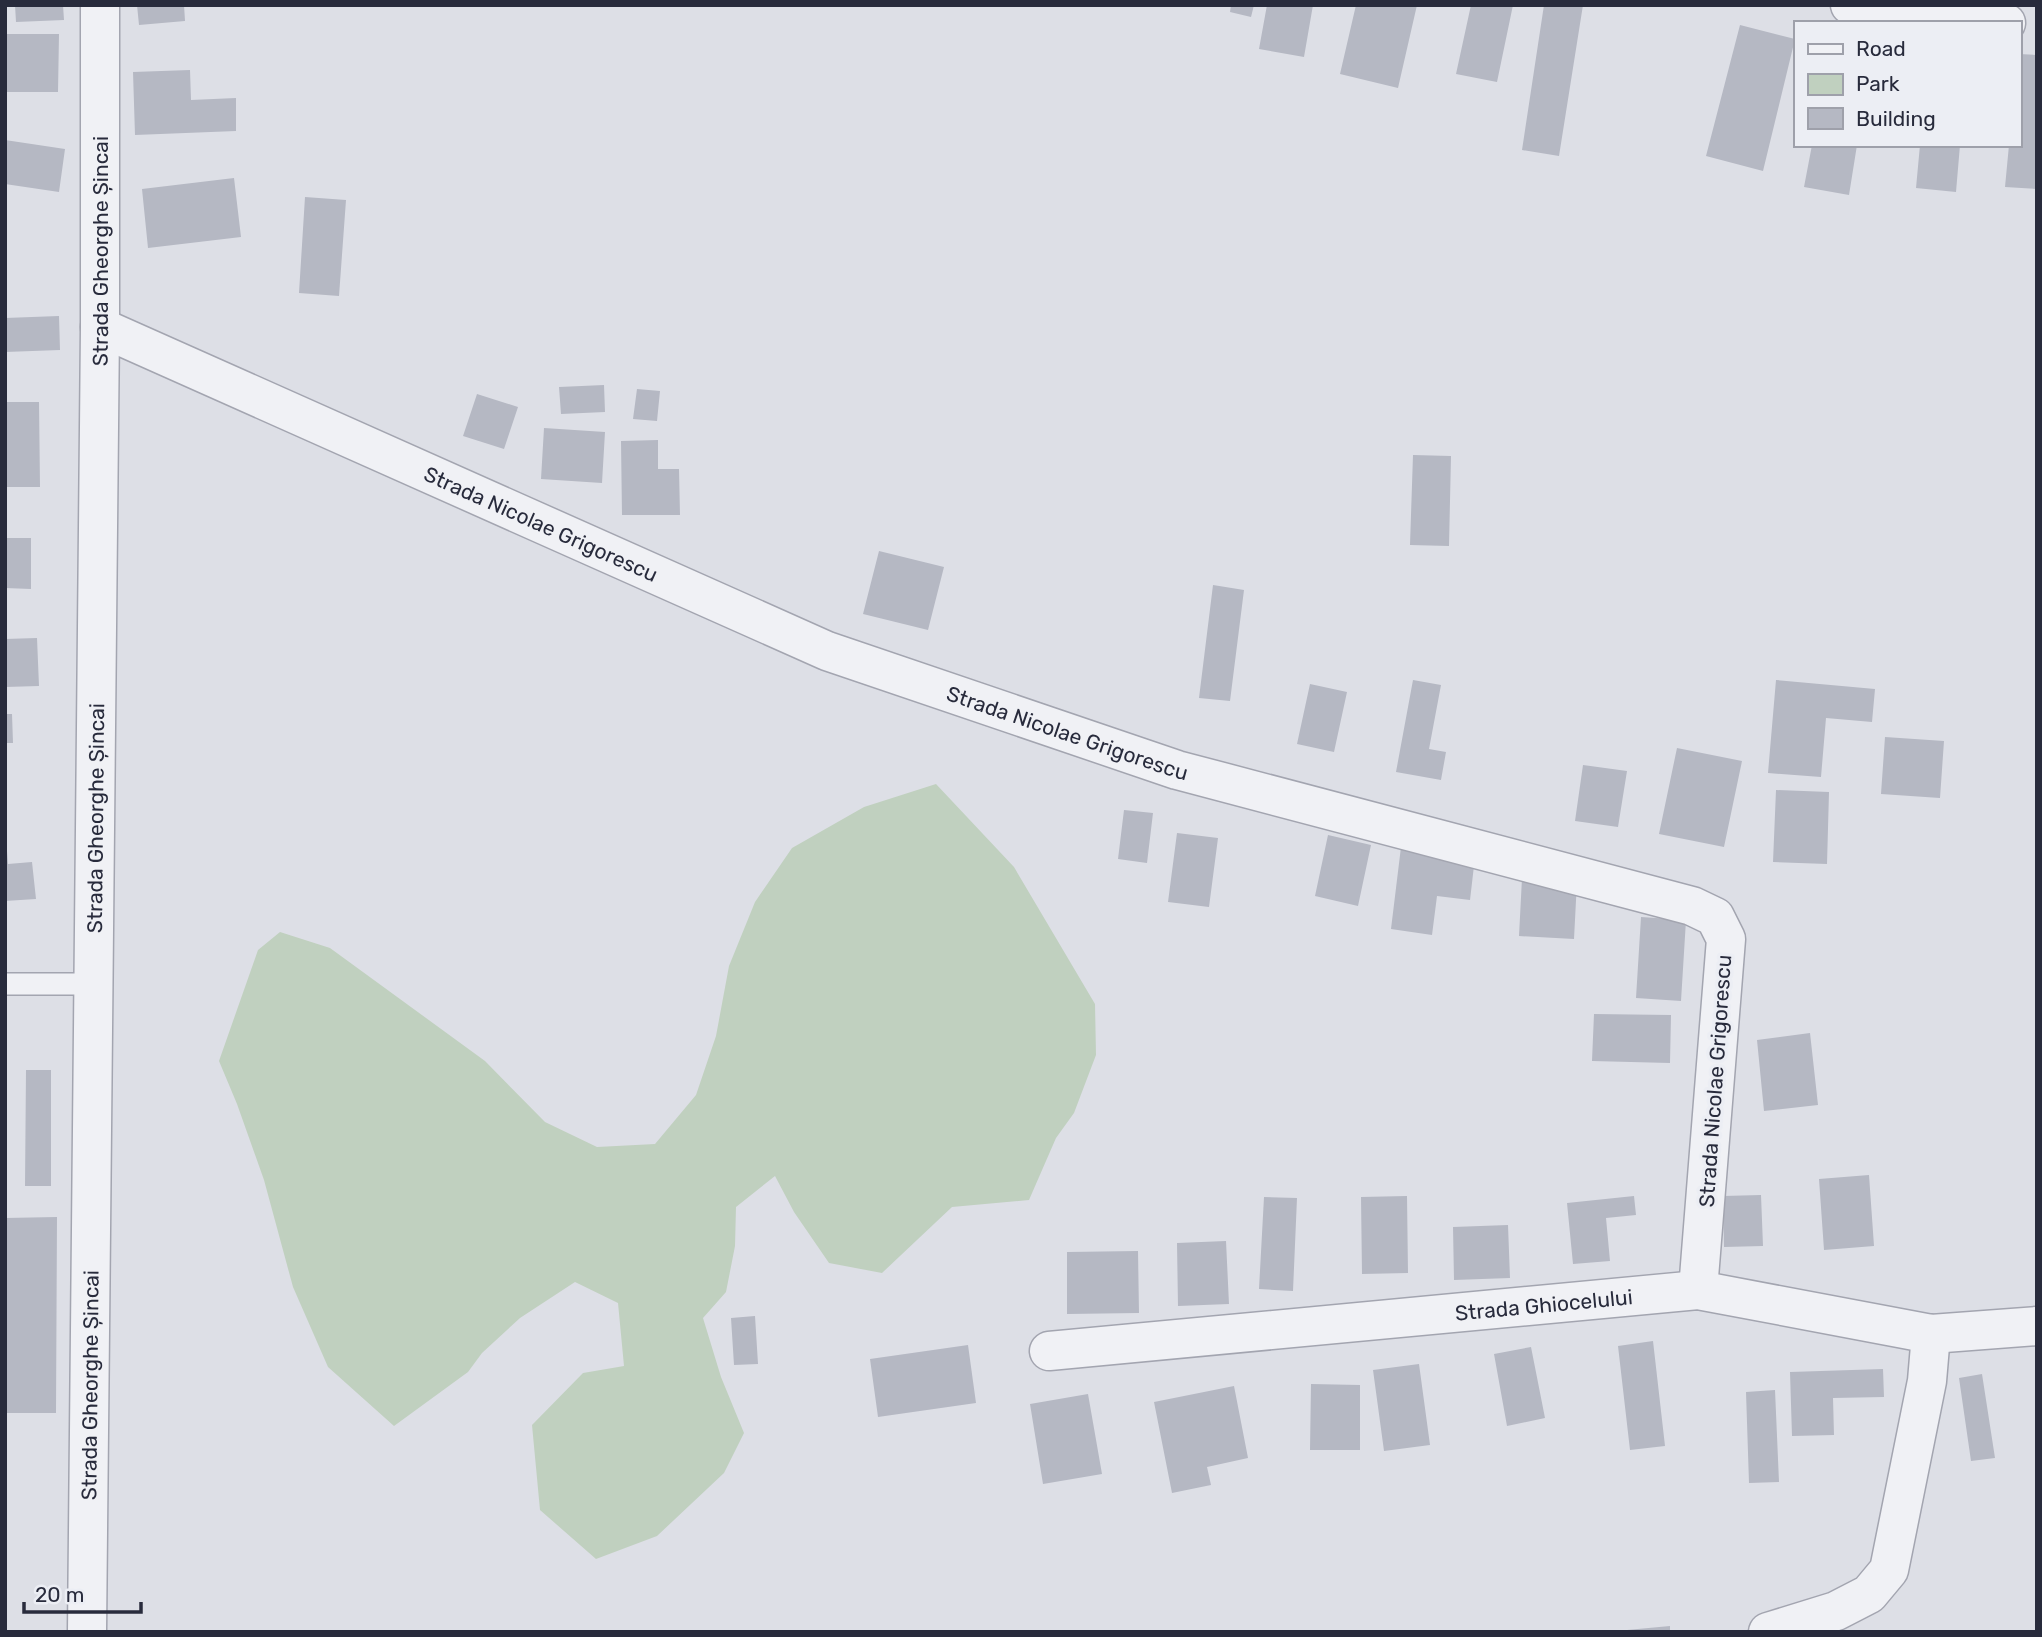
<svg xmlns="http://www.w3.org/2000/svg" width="2042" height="1637" font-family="Rubik,sans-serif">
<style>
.green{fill:#c0d0bf}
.building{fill:#b5b8c3}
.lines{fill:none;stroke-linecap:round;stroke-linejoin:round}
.service-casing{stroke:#a3a5b0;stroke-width:24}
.minor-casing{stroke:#a3a5b0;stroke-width:41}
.service{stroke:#f0f1f5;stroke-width:21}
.minor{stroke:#f0f1f5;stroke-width:38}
.labels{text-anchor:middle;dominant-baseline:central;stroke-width:7;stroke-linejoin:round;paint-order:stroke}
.street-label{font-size:21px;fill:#282b3c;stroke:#eceef4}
</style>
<rect width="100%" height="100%" fill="#dddfe6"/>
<path class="green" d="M936,784L1014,867L1095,1004L1096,1055L1074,1113L1056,1138L1029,1200L952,1207L882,1273L829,1263L794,1212L775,1176L736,1207L735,1246L726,1292L703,1318L721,1377L744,1433L724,1473L657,1536L596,1559L540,1510L532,1425L583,1373L624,1366L618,1303L575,1282L520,1318L482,1353L468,1372L394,1426L328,1367L293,1287L264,1180L237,1104L219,1061L258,950L280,932L330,948L485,1061L545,1122L597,1147L655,1144L696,1095L716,1036L729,966L755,902L792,848L864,807Z"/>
<path class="building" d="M15,5H63L64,20L16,22Z
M137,5H184L185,21L139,25Z
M1231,5H1254L1251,17L1230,12Z
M1267,5H1313L1304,57L1259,49Z
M1356,5H1417L1398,88L1340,74Z
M1471,5H1513L1497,82L1456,74Z
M1544,5H1583L1559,156L1522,150Z
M1740,25L1795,39L1763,171L1706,156Z
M5,34H59L58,92H5Z
M2019,54L2037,55V189L2005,187L2009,145H2019Z
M190,70L191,100L236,98V131L135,135L133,72Z
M5,140L65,149L59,192L5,184Z
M1812,145H1857L1849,195L1804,187Z
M1920,145H1960L1956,192L1916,188Z
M234,178L241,237L148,248L142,189Z
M305,197L346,200L339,296L299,293Z
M59,316L60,350L5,352V318Z
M604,385L605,412L561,414L559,387Z
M637,389L660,391L657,421L633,419Z
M477,394L518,407L504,449L463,436Z
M5,402H39L40,487H5Z
M544,428L605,432L602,483L541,479Z
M658,440V469H679L680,515H622L621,441Z
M1413,455L1451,456L1449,546L1410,545Z
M5,538H31V589L5,588Z
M879,551L944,567L928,630L863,614Z
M1213,585L1244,590L1230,701L1199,698Z
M37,638L39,686L5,687V639Z
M1413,680L1441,685L1429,749L1446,752L1441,780L1396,772Z
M1776,680L1875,689L1872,722L1826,718L1821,777L1768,773Z
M1310,684L1347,692L1334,752L1297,744Z
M5,714H12L13,743H5Z
M1885,737L1944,741L1940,798L1881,794Z
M1677,748L1742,761L1724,847L1659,834Z
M1583,765L1627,771L1618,827L1575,821Z
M1776,790L1829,792L1827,864L1773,862Z
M1124,810L1153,813L1147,863L1118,859Z
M1177,833L1218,838L1209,907L1168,902Z
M1328,835L1371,845L1358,906L1315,896Z
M1401,847L1475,857L1470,900L1437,896L1432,935L1391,929Z
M5,851H7L8,864L32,862L36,899L5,901Z
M1522,878L1577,881L1574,939L1519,936Z
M1641,917L1686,920L1681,1001L1636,998Z
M1594,1014L1671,1015L1670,1063L1592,1061Z
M1810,1033L1818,1105L1764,1111L1757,1040Z
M26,1070H51V1186H25Z
M1869,1175L1874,1246L1824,1250L1819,1179Z
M1761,1195L1763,1246L1724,1247L1723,1196Z
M1407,1196L1408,1273L1362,1274L1361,1197Z
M1634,1196L1636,1215L1606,1218L1610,1261L1573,1264L1567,1203Z
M1264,1197L1297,1198L1293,1291L1259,1289Z
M57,1217L56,1413H5V1218Z
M1508,1225L1510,1278L1454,1280L1453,1227Z
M1226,1241L1229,1304L1178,1306L1177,1243Z
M1138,1251L1139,1313L1067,1314V1252Z
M755,1316L758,1364L734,1365L731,1318Z
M1653,1341L1665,1446L1630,1450L1618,1346Z
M968,1345L976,1403L878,1417L870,1359Z
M1531,1347L1545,1418L1507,1426L1494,1354Z
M1419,1364L1430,1445L1384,1451L1373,1370Z
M1883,1369L1884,1397L1833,1398L1834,1435L1792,1436L1790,1372Z
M1982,1374L1995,1458L1971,1461L1959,1378Z
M1311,1384L1360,1385V1450H1310Z
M1234,1386L1248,1458L1207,1467L1211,1485L1172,1493L1154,1402Z
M1775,1390L1779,1482L1749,1483L1746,1392Z
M1088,1394L1102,1474L1043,1484L1030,1404Z
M1670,1626V1632H1627V1630Z"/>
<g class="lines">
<defs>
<path id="service" d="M5,984H93"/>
<g id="minor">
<path d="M1850,5L1898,15L2006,23"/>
<path id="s1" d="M100,327L827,651L1177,770L1692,906L1715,917L1726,939L1698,1290"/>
<path id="s2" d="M1049,1351L1698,1290L1931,1334L2037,1326"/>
<path id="s3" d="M87,1632L100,327V5"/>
<path d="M1768,1632L1836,1611L1869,1594L1889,1570L1927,1381L1931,1334"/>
</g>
</defs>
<use href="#service" class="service-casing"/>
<use href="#minor" class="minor-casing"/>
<use href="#service" class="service"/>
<use href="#minor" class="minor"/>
</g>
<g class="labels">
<g class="street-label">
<text stroke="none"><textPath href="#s3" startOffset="1381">Strada Gheorghe Șincai</textPath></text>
<text stroke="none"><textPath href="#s1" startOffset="483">Strada Nicolae Grigorescu</textPath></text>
<text stroke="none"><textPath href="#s1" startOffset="1050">Strada Nicolae Grigorescu</textPath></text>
<text stroke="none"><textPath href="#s3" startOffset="814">Strada Gheorghe Șincai</textPath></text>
<text transform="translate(1715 1081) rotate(-86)">Strada Nicolae Grigorescu</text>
<text stroke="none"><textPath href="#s2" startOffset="497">Strada Ghiocelului</textPath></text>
<text stroke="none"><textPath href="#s3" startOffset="247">Strada Gheorghe Șincai</textPath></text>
</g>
</g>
<rect width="2042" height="1637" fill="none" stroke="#282b3c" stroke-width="14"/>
<rect x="1794" y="21" width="228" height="126" fill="#eceef4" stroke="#9ea0aa" stroke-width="2"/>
<rect x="1808" y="44" width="35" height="10" fill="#f0f1f5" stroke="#9ea0aa" stroke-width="2"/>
<text x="1856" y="56" font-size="21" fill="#282b3c">Road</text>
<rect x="1808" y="74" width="35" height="21" fill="#c0d0bf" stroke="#9ea0aa" stroke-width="2"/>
<text x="1856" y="91" font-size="21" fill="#282b3c">Park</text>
<rect x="1808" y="108" width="35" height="21" fill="#b5b8c3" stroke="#9ea0aa" stroke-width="2"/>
<text x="1856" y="126" font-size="21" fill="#282b3c">Building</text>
<path d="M24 1602v10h117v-10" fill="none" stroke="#282b3c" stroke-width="3.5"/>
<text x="35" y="1602" font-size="21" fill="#282b3c" stroke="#eceef4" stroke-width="5" paint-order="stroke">20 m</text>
</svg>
